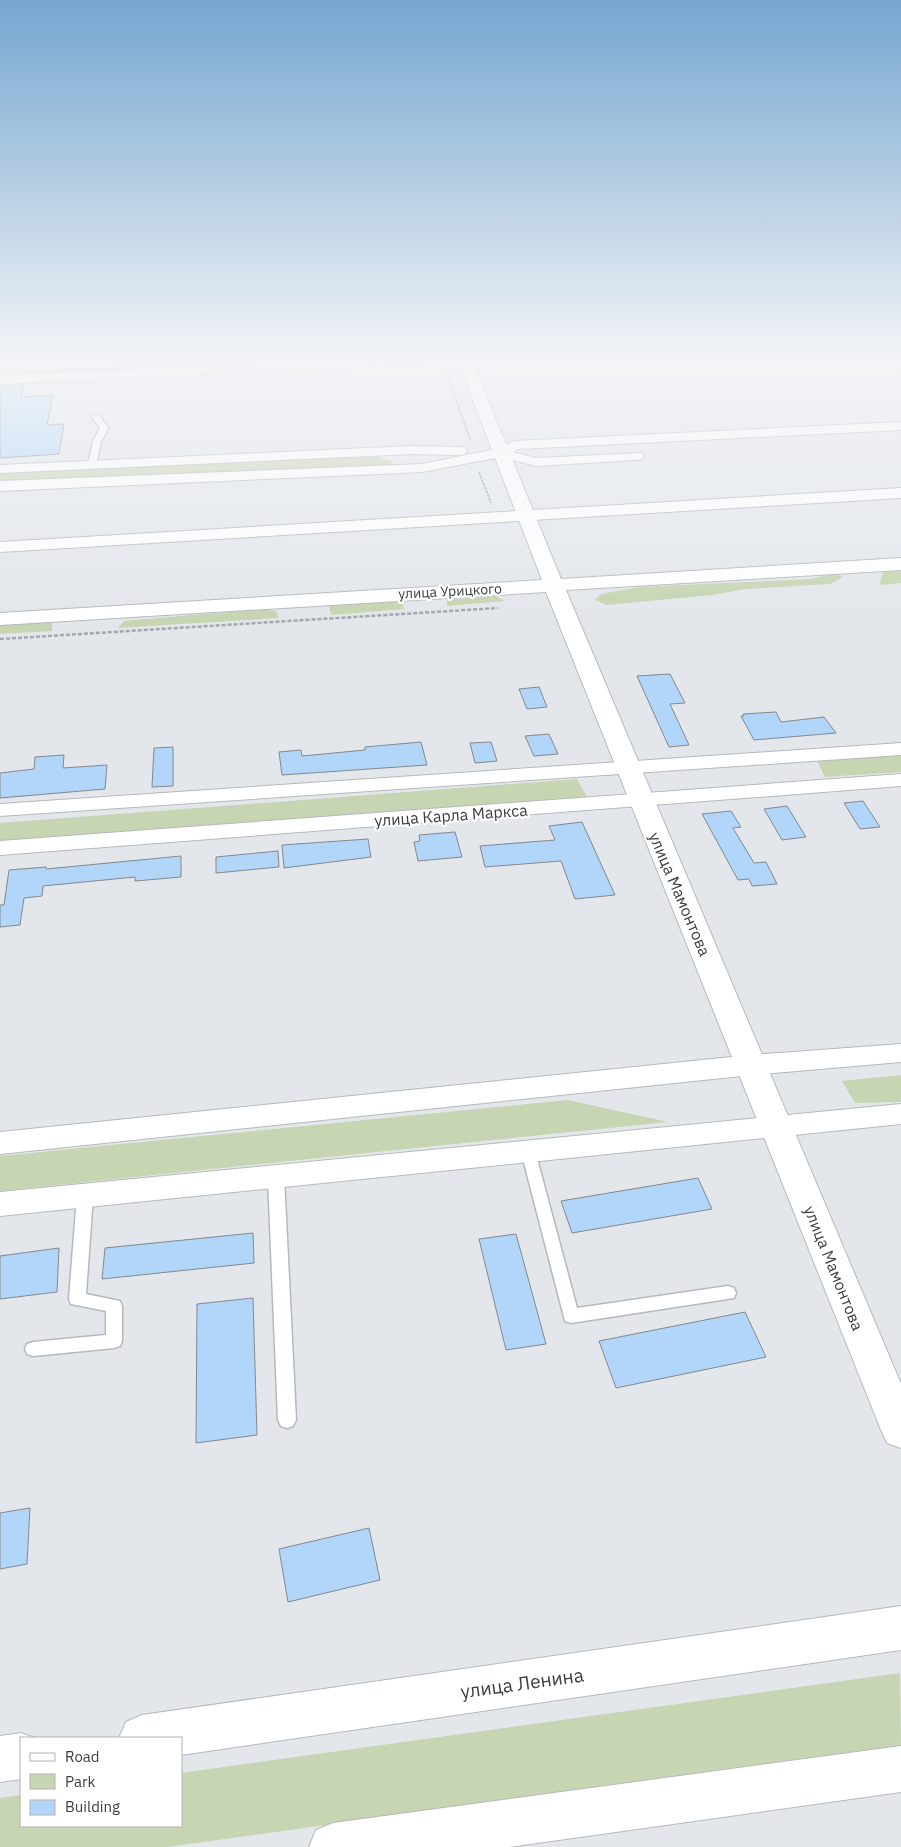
<svg xmlns="http://www.w3.org/2000/svg" width="901" height="1847" font-family="'IBM Plex Sans',sans-serif">
<style>
.green{fill:#c7d5b2}
.building{fill:#b2d6f9;stroke:#84888c}
.lines{fill:none;stroke-linecap:round;stroke-linejoin:round}
.lane-casing{stroke:#b4b9bd;stroke-width:3}
.street-casing{stroke:#b4b9bd;stroke-width:2}
.secondary-casing{stroke:#b4b9bd;stroke-width:2}
.path-far1{stroke:#a4a8ac;stroke-width:2;stroke-dasharray:3 1;stroke-linecap:butt}
.path{stroke:#a4a8ac;stroke-width:2.5;stroke-dasharray:4 2;stroke-linecap:butt}
.lane{fill:#fff;fill-rule:evenodd}
.street{fill:#fff;fill-rule:evenodd}
.secondary{fill:#fff;fill-rule:evenodd}
.labels{text-anchor:middle;dominant-baseline:central;stroke-width:4.5;stroke-linejoin:round;paint-order:stroke}
.far-street-label{font-size:14px;fill:#3b3d3f;stroke:#fff}
.street-label{font-size:16px;fill:#3b3d3f;stroke:#fff}
.near-street-label{font-size:19px;fill:#3b3d3f;stroke:#fff}
</style>
<rect width="100%" height="100%" fill="#e3e7ec"/>
<path class="green" d="M335,357L358,359L168,370L183,364Z
M164,365L149,371L7,377L12,371Z
M353,456L377,457L394,462L386,467L0,486V474L4,473Z
M901,571V583L879,585L883,572Z
M835,573L843,577L830,584L745,589L712,595L607,605L595,600L601,594L639,587L811,579Z
M495,596L505,601L447,606V600Z
M401,601L404,609L331,615L329,605Z
M261,609L276,611L279,618L118,628L124,621Z
M52,622V631L0,634V625Z
M901,754V772L825,777L817,761Z
M577,779L587,797L0,841V823Z
M901,1075V1102L855,1103L842,1081Z
M568,1100L668,1122L0,1191V1156Z
M900,1673L901,1745L167,1847H0V1798L21,1795V1826H181V1773Z"/>
<path class="building" d="M24,385L21,397L53,395L47,425L64,424L59,454L0,458V386Z
M670,674L685,703L670,704L689,745L669,747L637,676Z
M539,687L547,707L527,709L519,689Z
M776,712L781,722L824,717L836,733L754,740L741,716H744L743,714Z
M549,734L558,754L534,756L525,736Z
M421,742L427,765L282,775L279,752L301,750L302,756L365,750V747Z
M491,742L497,761L475,763L470,743Z
M173,747V786L152,787L154,748Z
M64,755L63,768L107,765L105,789L0,798V773L34,769L35,757Z
M863,801L880,827L860,829L844,803Z
M787,806L806,837L782,840L764,809Z
M731,811L741,827L733,828L754,863L766,862L777,884L752,886L749,879L738,880L702,814Z
M582,822L615,895L575,899L561,861L485,867L480,846L555,840L549,826Z
M455,832L462,857L418,861L414,842L420,841L419,835Z
M368,839L371,857L284,868L282,845Z
M278,851L279,867L216,873V857Z
M181,856V877L135,881V877L43,886L42,896L24,898L20,925L0,927V905H4L9,870L46,867V869Z
M698,1178L712,1209L572,1233L561,1201Z
M253,1233L254,1263L102,1279L105,1248Z
M516,1234L546,1344L506,1350L479,1239Z
M59,1248L57,1292L0,1299V1256Z
M253,1298L257,1435L196,1443L197,1304Z
M745,1312L766,1357L616,1388L599,1341Z
M30,1508L27,1564L0,1569V1513Z
M369,1528L380,1580L288,1602L279,1549Z"/>
<g class="lines">
<defs>
<path id="lane" d="M93,415H99L108,428L101,442L96,464L92,466L88,464L93,442L100,428L92,417Z
M528,1145L533,1147L535,1151L577,1308L728,1286L734,1288L736,1293L734,1298L571,1323L565,1321L521,1151L523,1147Z
M276,1171L281,1173L284,1177L296,1420L293,1426L287,1428L281,1426L278,1420L268,1177L271,1173Z
M85,1190L90,1192L93,1196L86,1294L120,1301L122,1306V1341L120,1346L114,1348L33,1356L27,1354L25,1349L27,1344L33,1342L106,1335V1311L71,1304L69,1299L77,1196L80,1192Z"/>
<path id="street" d="M408,356H456L450,360L413,364L0,384V376Z
M901,422V430L518,449L513,452L536,458L642,453L644,456L642,459L637,460L536,466L500,457L422,472L0,491V481L422,464L496,449L515,441Z
M412,446L460,447L465,448L467,451L465,454L460,455L412,454L0,473V465Z
M901,488V498L0,552V542Z
M901,743V755L0,816V804Z
M901,774V786L0,855V841Z
M901,1044V1062L751,1075L0,1154V1132L751,1055Z
M901,1104V1124L0,1216V1192Z"/>
<path id="secondary" d="M456,356H470L561,579L901,558V570L566,590L901,1384V1448L887,1443L881,1430L546,592L0,625V613L542,580Z
M901,1606V1650L181,1755V1738H119L126,1722L142,1715Z
M21,1733L35,1738H21V1779L0,1782V1736Z
M901,1746V1792L509,1847H309L316,1830L333,1823Z"/>
</defs>
<use href="#lane" class="lane-casing"/>
<use href="#street" class="street-casing"/>
<use href="#secondary" class="secondary-casing"/>
<path class="path-far1" d="M446,372L470,439
M479,472L491,503"/>
<path class="path" d="M0,639L498,608"/>
<use href="#lane" class="lane"/>
<use href="#street" class="street"/>
<use href="#secondary" class="secondary"/>
</g>
<linearGradient id="sky" x2="0" y2="1"><stop stop-color="#75a6d0"/><stop offset="0.58" stop-color="#f2f4f6"/><stop offset="1" stop-color="#f2f4f6" stop-opacity="0"/></linearGradient>
<rect width="901" height="615" fill="url(#sky)"/>
<g class="labels">
<g class="far-street-label">
<text transform="translate(450 591) rotate(-3)">улица Урицкого</text>
</g>
<g class="street-label">
<text transform="translate(451 815) rotate(-4)">улица Карла Маркса</text>
<text transform="translate(680 894) rotate(67)">улица Мамонтова</text>
<text transform="translate(834 1268) rotate(68)">улица Мамонтова</text>
</g>
<g class="near-street-label">
<text transform="translate(522 1683) rotate(-8)">улица Ленина</text>
</g>
</g>
<rect x="20" y="1737" width="162" height="90" fill="#ffffff" stroke="#b1b1b2"/>
<rect x="30" y="1753" width="25" height="8" fill="#ffffff" stroke="#b1b1b2"/>
<text x="65" y="1762" font-size="15" fill="#3b3d3f">Road</text>
<rect x="30" y="1774" width="25" height="15" fill="#c7d5b2" stroke="#b1b1b2"/>
<text x="65" y="1787" font-size="15" fill="#3b3d3f">Park</text>
<rect x="30" y="1800" width="25" height="15" fill="#b2d6f9" stroke="#b1b1b2"/>
<text x="65" y="1812" font-size="15" fill="#3b3d3f">Building</text>
</svg>
